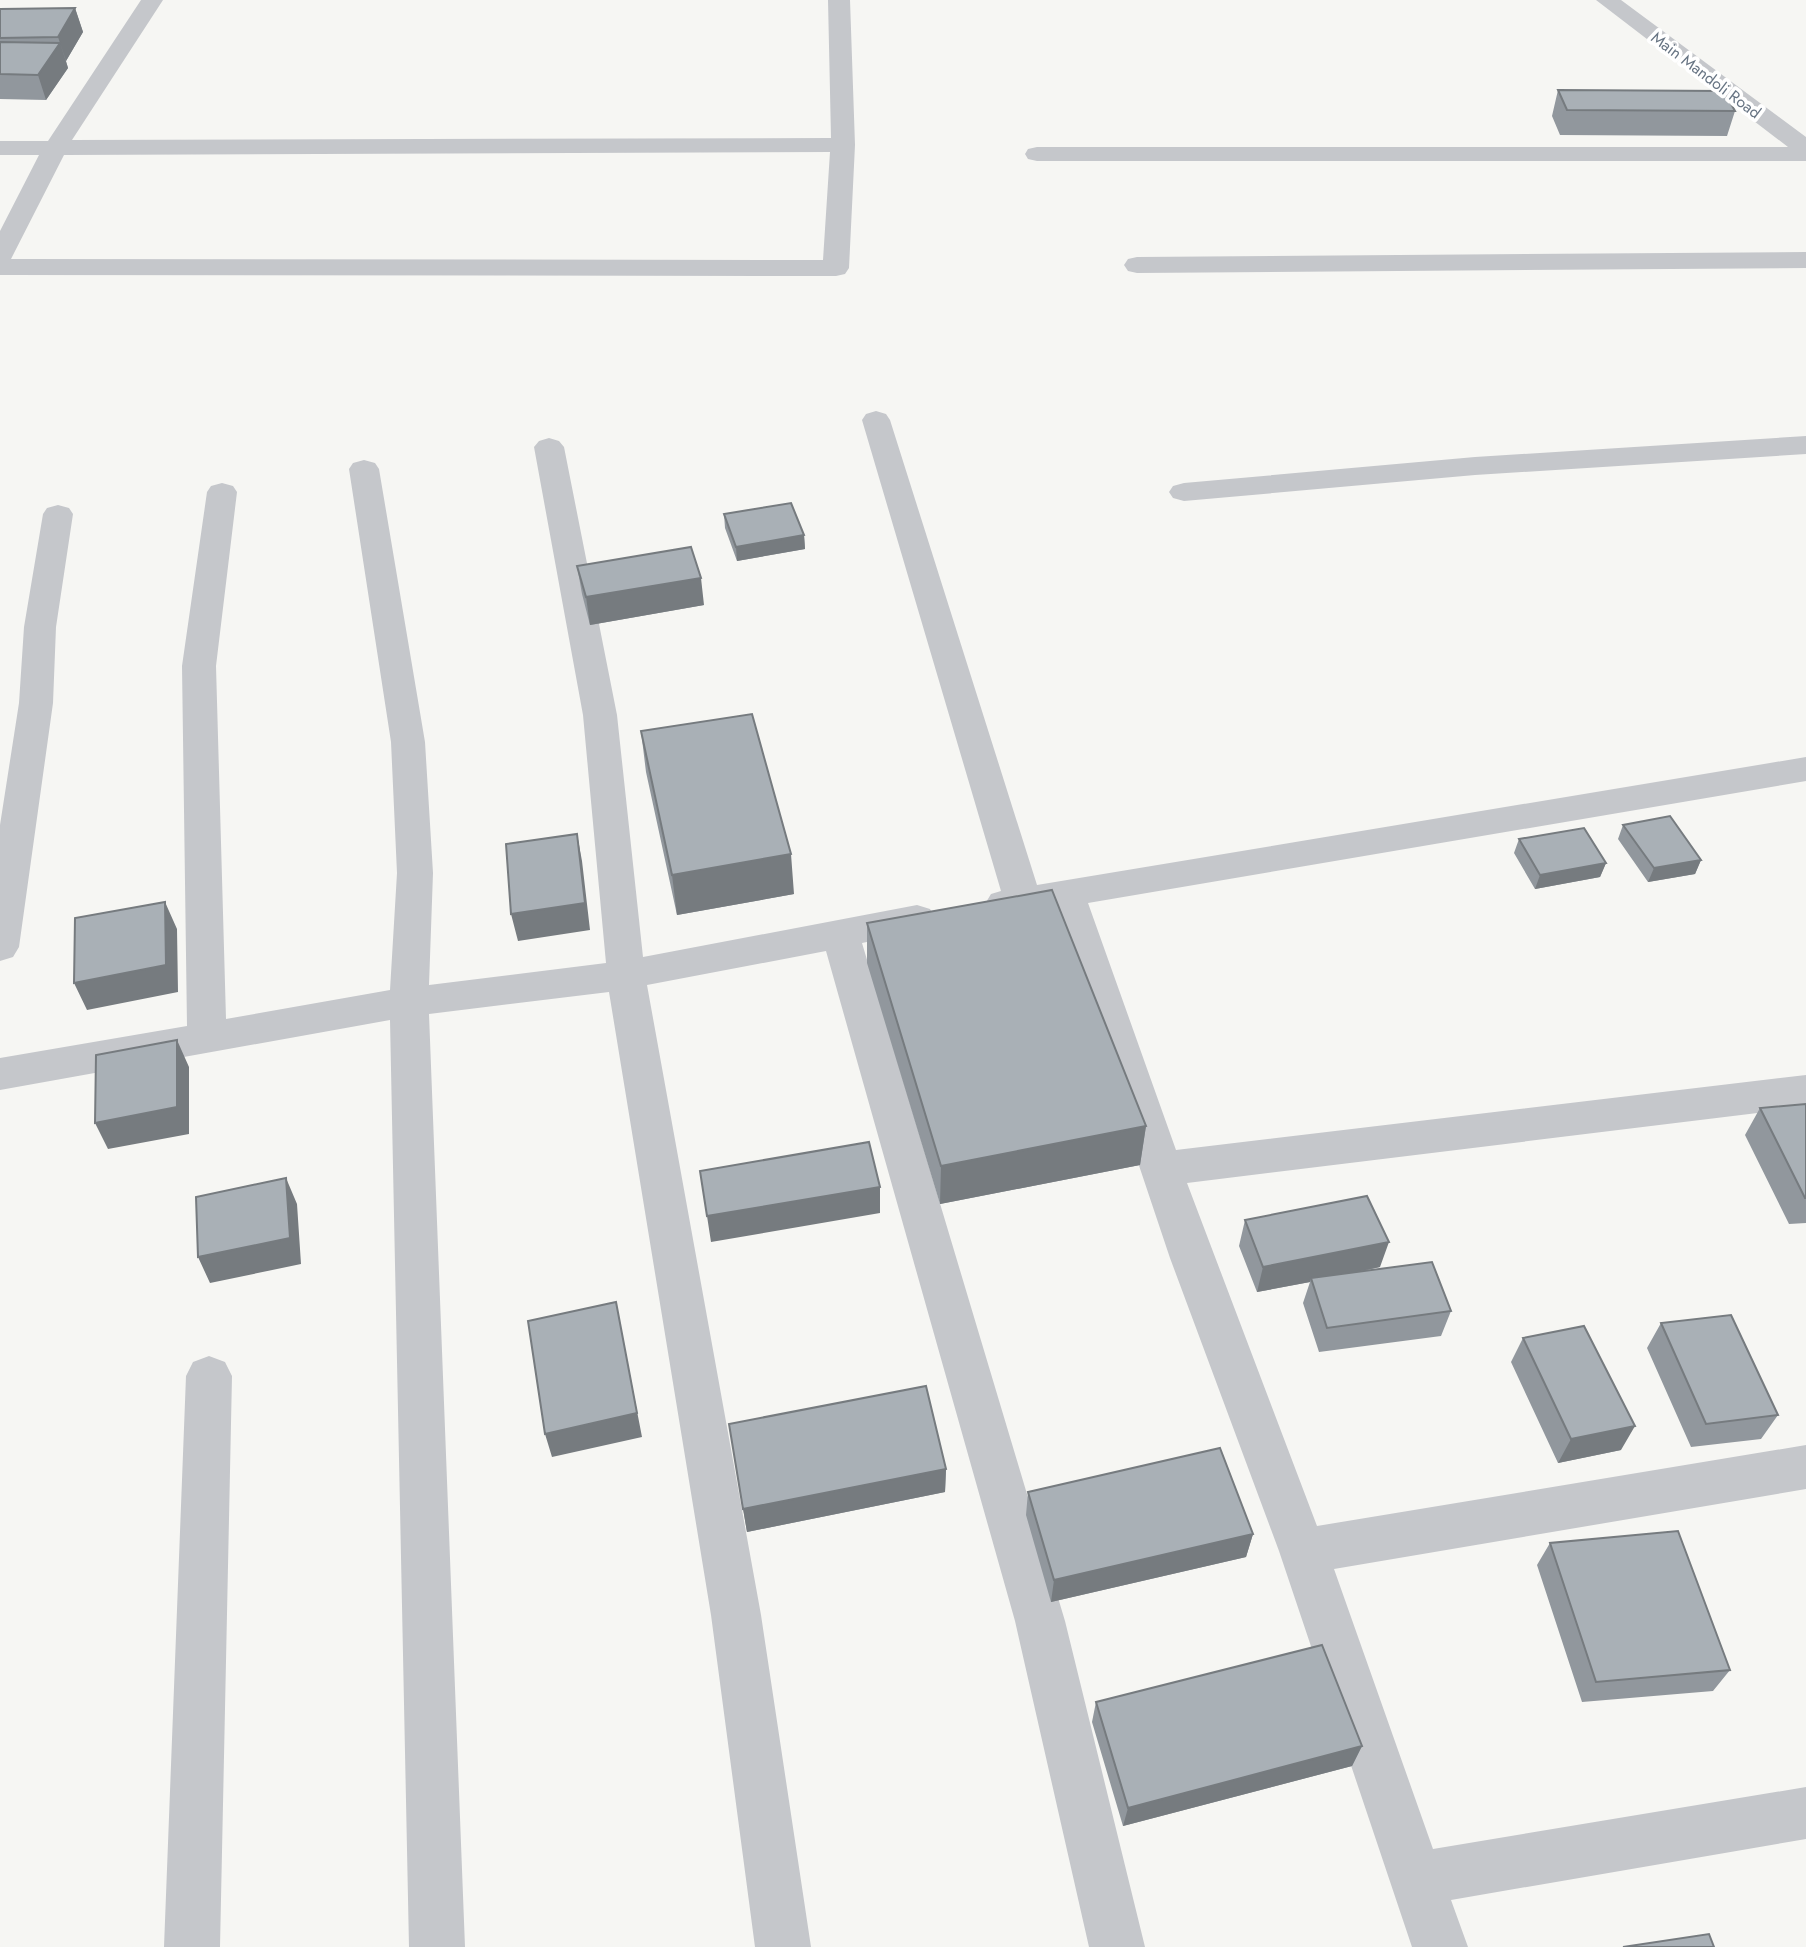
<svg xmlns="http://www.w3.org/2000/svg" width="1806" height="1947" font-family="Jost,sans-serif">
<style>
.lines{fill:none;stroke-linecap:round;stroke-linejoin:round}
.minor{fill:#c5c7cb;fill-rule:evenodd}
.wall{fill:#91979d}
.shaded-wall{fill:#767b7f}
.building{fill:#a9b0b6;stroke:#767b7f;stroke-width:2}
.labels{text-anchor:middle;dominant-baseline:central;stroke-width:7;stroke-linejoin:round;paint-order:stroke}
.far-street-label{font-size:16px;fill:#677483;stroke:#fff}
</style>
<rect width="100%" height="100%" fill="#f6f6f3"/>
<g class="lines">
<path class="minor" d="M141,0H163L72,140L831,138L828,0H850L855,145L849,268L845,274L836,276L0,275V231L39,155H0V141H48ZM830,152L823,260L11,259L64,155Z
M1596,0H1621L1806,137V161H1037L1028,159L1025,154L1028,149L1037,147H1788Z
M1806,252V268L1137,273L1128,271L1124,265L1128,259L1137,257Z
M876,411L886,414L890,420L1037,885L1806,757V781L1088,903L1176,1150L1806,1075V1107L1187,1183L1317,1526L1806,1445V1489L1334,1569L1433,1849L1806,1787V1839L1451,1900L1468,1947H1412L1279,1551L1170,1258L1053,909L1004,918L991,914L985,904L991,894L1001,891L862,420L866,414Z
M1806,436V454L1475,475L1184,501L1173,498L1169,492L1173,486L1184,483L1475,457Z
M549,438L559,441L564,447L617,715L643,957L917,905L930,909L936,919L930,929L862,943L1065,1621L1145,1947H1089L1015,1621L826,951L647,985L761,1615L811,1947H755L711,1615L609,992L429,1014L465,1947H409L390,1020L0,1090V1058L187,1026L182,666L207,492L211,486L222,483L233,486L237,492L216,666L226,1019L390,990L397,873L391,742L349,469L353,463L364,460L375,463L379,469L425,742L433,873L429,985L606,963L583,715L534,447L539,441Z
M58,505L69,508L73,514L56,627L53,703L19,947L13,957L0,961V825L19,703L24,627L43,514L47,508Z
M209,1356L225,1362L232,1376L220,1947H164L186,1376L193,1362Z"/>
</g>
<path class="wall" d="M75,8L83,32L66,61L68,68L46,100L0,99V9Z
M1558,90L1735,111L1727,136L1560,135L1552,116Z
M724,514L804,535L805,549L737,561L725,528Z
M577,566L704,605L590,625L582,594Z
M641,731L794,894L677,915L646,772Z
M1623,825L1701,860L1695,874L1648,882L1618,839Z
M1519,839L1606,863L1600,877L1535,889L1514,853Z
M867,923L1146,1126L1140,1165L940,1204L867,963Z
M1806,1104V1223L1789,1224L1745,1135L1760,1108Z
M1245,1220L1380,1267L1360,1272L1451,1311L1441,1336L1319,1352L1303,1303L1310,1282L1257,1292L1239,1246Z
M1661,1323L1778,1415L1761,1439L1691,1447L1647,1348Z
M1523,1338L1621,1450L1558,1463L1511,1362Z
M729,1424L946,1469L945,1492L747,1532Z
M1028,1492L1253,1534L1246,1557L1051,1602L1026,1515Z
M1550,1543L1730,1670L1713,1691L1582,1702L1537,1565Z
M1096,1702L1362,1746L1352,1766L1123,1826L1092,1722Z"/>
<path class="shaded-wall" d="M75,8L83,32L66,61L58,37Z
M60,43L68,68L46,100L38,75Z
M804,535L805,549L737,561L736,547Z
M701,578L704,605L590,625L586,597Z
M577,834L582,861L590,930L518,941L511,914Z
M791,854L794,894L677,915L672,875Z
M1701,860L1695,874L1648,882L1654,868Z
M1606,863L1600,877L1535,889L1540,875Z
M165,902L177,929L178,992L87,1010L74,983Z
M177,1040L189,1067V1134L108,1149L95,1123Z
M1146,1126L1140,1165L940,1204L941,1166Z
M286,1178L297,1204L301,1264L210,1283L198,1257Z
M880,1187V1213L711,1242L707,1216Z
M1389,1242L1380,1267L1312,1281L1311,1278L1310,1282L1257,1292L1263,1267Z
M616,1302L642,1437L552,1457L545,1434Z
M1635,1426L1621,1450L1558,1463L1571,1439Z
M946,1469L945,1492L747,1532L743,1509Z
M1253,1534L1246,1557L1051,1602L1054,1580Z
M1362,1746L1352,1766L1123,1826L1128,1808Z"/>
<path class="building" d="M75,8L58,37L0,38V9Z
M0,42L60,43L38,75L0,74Z
M1558,90L1724,91L1735,111L1567,110Z
M791,503L804,535L736,547L724,514Z
M691,547L701,578L586,597L577,566Z
M752,714L791,854L672,875L641,731Z
M1670,816L1701,860L1654,868L1623,825Z
M1584,828L1606,863L1540,875L1519,839Z
M577,834L585,903L511,914L506,844Z
M1052,890L1146,1126L941,1166L867,923Z
M165,902L166,965L74,983L75,918Z
M177,1040V1107L95,1123L96,1055Z
M1806,1104V1198H1805L1760,1108Z
M869,1142L880,1187L707,1216L700,1171Z
M286,1178L290,1238L198,1257L196,1197Z
M1367,1196L1389,1242L1263,1267L1245,1220Z
M1432,1262L1451,1311L1327,1328L1311,1278Z
M616,1302L637,1413L545,1434L528,1321Z
M1731,1315L1778,1415L1706,1424L1661,1323Z
M1584,1326L1635,1426L1571,1439L1523,1338Z
M926,1386L946,1469L743,1509L729,1424Z
M1220,1448L1253,1534L1054,1580L1028,1492Z
M1678,1531L1730,1670L1596,1682L1550,1543Z
M1322,1645L1362,1746L1128,1808L1096,1702Z
M1709,1934L1714,1947H1623Z"/>
<g class="labels">
<g class="far-street-label">
<text transform="translate(1706 75) rotate(37)">Main Mandoli Road</text>
</g>
</g>
</svg>
